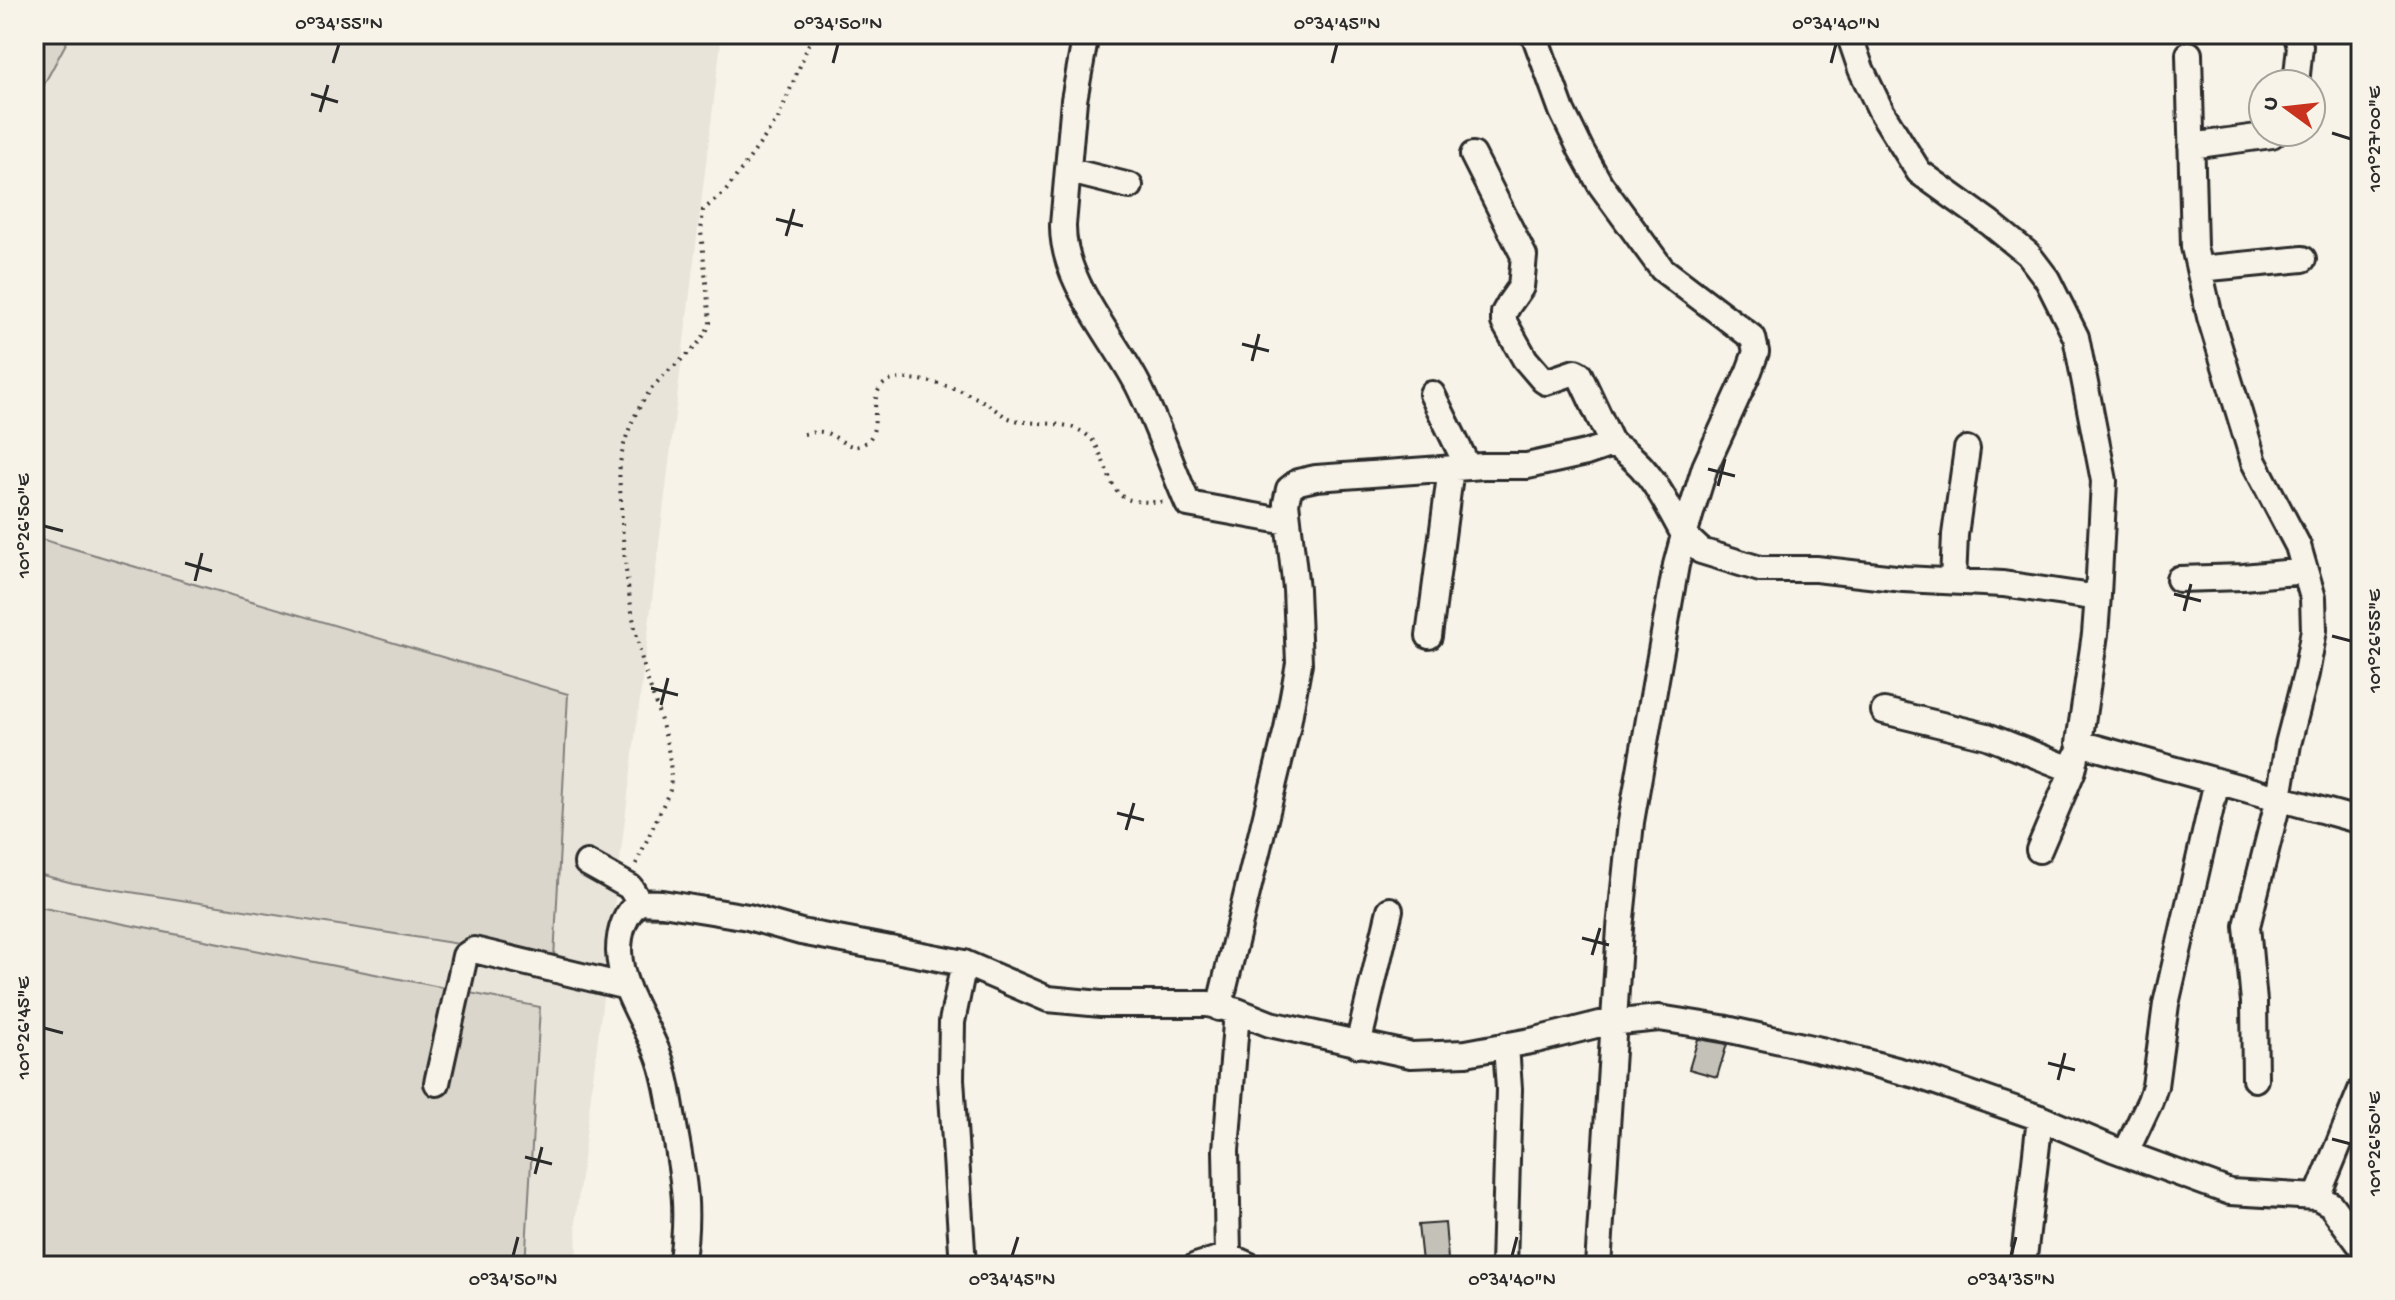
<svg xmlns="http://www.w3.org/2000/svg" width="2395" height="1300" font-family="'Gochi Hand',sans-serif">
<style>
.built{fill:#e8e4da}
.green{fill:#dad6cc;stroke:#82807c;stroke-width:2}
.lines{fill:none;stroke-linecap:round;stroke-linejoin:round}
.stream{stroke:#7a7874;stroke-width:6}
.building{fill:#c4c1b9;stroke:#2b2b2b;stroke-width:2}
.minor-casing{stroke:#2b2b2b;stroke-width:30}
.path{stroke:#2b2b2b;stroke-width:4;stroke-dasharray:2 6;stroke-linecap:butt}
.minor{stroke:#f7f3e8;stroke-width:24}
.ticks{fill:none;stroke:#2b2b2b;stroke-width:3}
.neatline{fill:none;stroke:#2b2b2b;stroke-width:3}
.ticks-label{font-size:20px;text-anchor:middle;fill:#2b2b2b}
</style>
<rect width="100%" height="100%" fill="#f7f3e8"/>
<filter id="ink" filterUnits="userSpaceOnUse"><feTurbulence type="fractalNoise" baseFrequency=".0125" numOctaves="2"/><feDisplacementMap in="SourceGraphic" scale="16" xChannelSelector="R" yChannelSelector="G"/><feConvolveMatrix kernelMatrix="1 2 1 2 8 2 1 2 1" color-interpolation-filters="sRGB"/></filter>
<g filter="url(#ink)">
<path class="built" d="M34,34H722L576,1216L577,1266H34Z"/>
<path class="green" d="M34,34H71L34,103Z
M34,537L568,694L554,959L73,883L34,873Z
M34,906L540,1007L525,1266H34Z"/>
<g class="lines">
<path class="stream" d="M640,916H673
M922,967L954,975"/>
</g>
<path class="building" d="M1698,1039L1727,1044L1717,1077L1689,1069Z
M1445,1223L1448,1259L1422,1262L1418,1225Z"/>
<g class="lines">
<defs>
<path id="minor" d="M1086,34L1074,100L1063,225C1062,282 1113,336 1138,385C1157,423 1171,465 1188,504L1288,522
M1534,34L1562,111L1581,150L1600,184L1662,269L1753,338L1756,352L1749,371L1705,467L1684,535
M1849,34L1861,69L1881,111L1919,172L1990,223L2028,254L2047,279L2076,337L2104,481L2098,595
M2189,54L2194,247L2210,317L2254,462L2298,546L2313,598L2314,630L2306,674L2288,744L2279,798L2247,926L2254,1002L2255,1079
M2296,84L2300,46L2296,34
M2191,146L2272,135L2275,132
M1473,155L1524,256L1521,287L1509,304L1504,313V322L1525,359L1543,380L1546,382L1575,372L1579,374L1612,444
M1070,171L1130,186
M2199,269L2303,259
M1432,394L1468,467
M2179,579L2243,577L2305,571
M1953,581L1955,535L1967,449
M1429,636L1451,468
M1884,711L1987,736L2073,770
M2039,850L2073,770L2076,757
M587,863L630,887L639,902
M1219,1008L1287,729L1299,663L1296,589L1286,503L1289,489L1298,482L1316,478L1483,466H1527L1586,453L1612,444C1648,462 1665,501 1684,535
M1358,1045L1390,910
M437,1083L465,956L474,950L627,987
M2126,1152L2150,1101L2155,1086L2166,1004L2217,781
M2317,1197L2361,1090
M1228,1256L1226,1150L1237,1011
M681,1266C690,1211 684,1180 674,1126C670,1102 667,1077 658,1054C645,1021 620,988 619,951C619,932 624,915 639,902L662,903L748,917L801,932L964,963L1048,999L1101,1004H1208L1237,1011L1270,1024L1411,1055L1466,1053L1536,1040L1600,1024L1659,1018L1722,1028L1825,1051L1919,1076L2040,1118L2113,1149L2230,1192L2317,1197L2330,1204L2361,1246
M963,1266L951,1079L952,1022L964,963
M1196,1266L1228,1256L1250,1266
M1504,1266L1509,1089L1506,1045
M1598,1266L1620,928L1631,822L1676,565L1684,535L1701,551L1760,569H1816L1904,579L2003,584L2085,596L2098,595L2095,634L2079,743L2361,821
M2023,1266L2040,1118"/>
</defs>
<use href="#minor" class="minor-casing"/>
<path class="path" d="M804,434C810,433 817,431 822,432C835,433 848,451 861,445C892,433 853,378 905,379C930,379 964,390 986,403C994,408 1002,416 1012,419C1036,427 1067,418 1088,436C1095,441 1098,449 1101,456C1119,501 1116,502 1165,502
M636,864L670,790C675,751 656,708 645,671C630,616 623,558 621,501C620,487 618,472 621,458C627,426 642,396 666,373C683,358 702,345 710,323L701,231L703,210L725,192L778,119L813,34"/>
<use href="#minor" class="minor"/>
</g>
</g>
<path class="ticks" d="M333,63L339,44M833,63L838,44M1332,63L1337,44M1831,63L1836,44M311,94L338,102M320,112L328,85M2332,133L2351,139M776,219L803,226M786,236L794,209M1242,344L1269,351M1252,361L1259,334M1708,469L1735,476M1718,486L1725,459M44,526L63,531M185,563L212,571M195,581L202,553M2174,594L2201,601M2184,611L2191,584M2332,636L2351,641M651,688L678,695M661,705L668,678M1117,813L1144,820M1126,830L1134,803M1582,938L1609,945M1592,955L1600,928M44,1028L63,1033M2048,1063L2075,1070M2058,1080L2065,1053M2332,1139L2351,1144M525,1157L552,1164M535,1174L542,1147M513,1256L518,1237M1012,1256L1018,1237M1512,1256L1517,1237M2011,1256L2016,1237"/>
<rect width="2395" height="1300" fill="none" stroke="#f7f3e8" stroke-width="88"/>
<g transform="translate(2287 108) rotate(285)"><circle r="38" fill="#f7f3e8" stroke="#a5a39c" stroke-width="2"/>
<path d="M0-6L14 30L0 20L-14 30Z" fill="#c8321e"/>
<text y="-12" font-size="22" font-weight="bold" text-anchor="middle" fill="#2b2b2b">U</text>
</g>
<rect x="44" y="44" width="2307" height="1212" class="neatline"/>
<g class="ticks-label">
<text x="339" y="29">0°34'55"N</text>
<text x="838" y="29">0°34'50"N</text>
<text x="1337" y="29">0°34'45"N</text>
<text x="1836" y="29">0°34'40"N</text>
<text transform="translate(2373 139) rotate(-90)" y="7">101°27'00"E</text>
<text transform="translate(22 526) rotate(-90)" y="7">101°26'50"E</text>
<text transform="translate(2373 641) rotate(-90)" y="7">101°26'55"E</text>
<text transform="translate(22 1028) rotate(-90)" y="7">101°26'45"E</text>
<text transform="translate(2373 1144) rotate(-90)" y="7">101°26'50"E</text>
<text x="513" y="1285">0°34'50"N</text>
<text x="1012" y="1285">0°34'45"N</text>
<text x="1512" y="1285">0°34'40"N</text>
<text x="2011" y="1285">0°34'35"N</text>
</g>
</svg>
